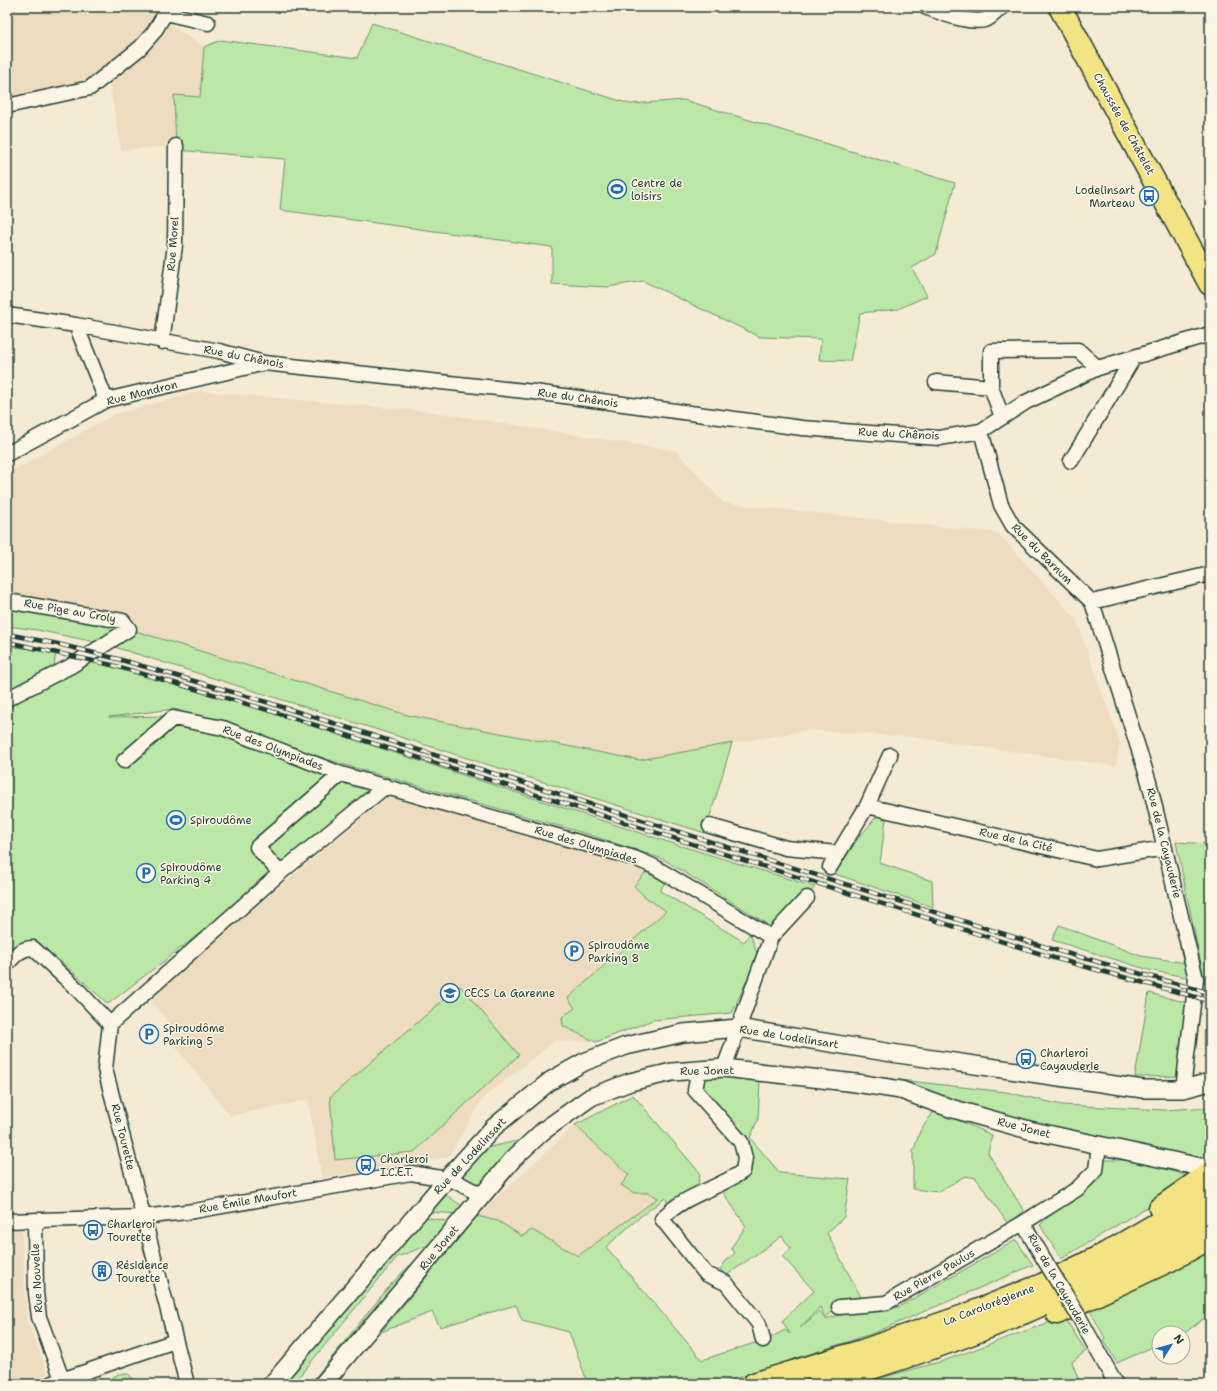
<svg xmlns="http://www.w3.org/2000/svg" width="1217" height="1391" font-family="'Shantell Sans',sans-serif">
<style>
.built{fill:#eddcbf}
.green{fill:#bbe8a6;stroke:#6d926d}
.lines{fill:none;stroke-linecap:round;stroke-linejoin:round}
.minor-casing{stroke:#1f3d34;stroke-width:17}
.tertiary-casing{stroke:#1f3d34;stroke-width:20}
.primary-casing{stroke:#1f3d34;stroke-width:25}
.motorway-casing{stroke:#1f3d34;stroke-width:25}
.minor{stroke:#fcf5e5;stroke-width:14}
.tertiary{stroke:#fcf5e5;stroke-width:17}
.primary{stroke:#f4e382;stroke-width:22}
.motorway{stroke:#f4e382;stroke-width:22}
.rail-casing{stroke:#1f3d34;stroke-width:4.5}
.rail{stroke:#fcf5e5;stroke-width:3;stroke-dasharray:9;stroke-linecap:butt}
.minor-bridge-casing{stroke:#1f3d34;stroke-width:17;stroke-linecap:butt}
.minor-bridge{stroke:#fcf5e5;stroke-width:14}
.labels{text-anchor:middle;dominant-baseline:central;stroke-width:3;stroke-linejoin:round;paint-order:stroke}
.street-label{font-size:11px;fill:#1f3d34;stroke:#fcf5e5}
.poi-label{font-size:11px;fill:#1f3d34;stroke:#fcf5e5;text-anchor:start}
</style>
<rect width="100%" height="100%" fill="#f5ead4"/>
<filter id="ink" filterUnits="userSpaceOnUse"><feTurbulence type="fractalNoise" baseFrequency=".025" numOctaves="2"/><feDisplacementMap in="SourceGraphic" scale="8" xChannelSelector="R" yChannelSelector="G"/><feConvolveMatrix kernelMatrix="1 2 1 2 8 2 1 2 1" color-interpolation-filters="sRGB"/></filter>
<g filter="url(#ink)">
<path class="built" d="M7,7H169L162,19L204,47L200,98L174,96L176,146L121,150L110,85L135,52L90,88L7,106Z
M200,391L433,412L676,451L724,503L998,533L1076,619L1120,743L1116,766L912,737L808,730L639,760L407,715L134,632L127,612L7,594V474L113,415Z
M387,797L448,810L589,849L665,882L660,891L744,942L750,933L732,1013L653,1020L596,1042L555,1041L484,1097L448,1157L322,1178L308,1100L230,1116L168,1037L175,1031L152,1002L165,983Z
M575,1125L629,1175L622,1185L634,1193H649L658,1197L578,1256L532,1230L522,1236L498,1221L477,1216Z
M22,1230L26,1318L48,1374L22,1384H7V1231Z"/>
<path class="green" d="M372,23L630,104L684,100L955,183L936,254L912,268L927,296L898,309L860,313L850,361L819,360L821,339L760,337L643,281L608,287L552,284V247L280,210L285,159L176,150L174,95L200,97L204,47L221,40L357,58Z
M7,609L123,621L129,629L407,715L639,760L732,743L705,833L105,644L37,630L7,626Z
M7,646L56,652L52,682L73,656L242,703L665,841L815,887L775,932L764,922L663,859L584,833L345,765L174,709L109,717L173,716L386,786L304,853L108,1004L63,963L28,942L7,963Z
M877,816L886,819L880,863L932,881L933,907L835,874L857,840Z
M1176,842L1210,844V986L1205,984Z
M646,872L665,882L660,891L744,942L750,933L758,956L732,1013L653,1020L596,1042L563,1026L562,1017L575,1008L568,998L666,911L644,896L634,886Z
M1059,925L1141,956L1187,963L1196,979L1149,970L1052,940Z
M460,986L519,1055L414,1152L335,1160L330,1097Z
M1149,993L1188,1003L1185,1076L1135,1077Z
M1205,1007L1210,1009V1067L1205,1066Z
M704,1074L760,1081L758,1119L750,1138L780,1173L850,1179L844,1217L827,1233L862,1299L839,1306L825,1318L820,1307L800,1328L819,1311L825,1319L840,1315L899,1307L1016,1240L1033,1265L874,1333L719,1384H588L569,1332L522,1320L516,1305L440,1327L432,1312L381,1332L477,1216L498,1221L522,1236L532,1230L578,1256L658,1198L649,1193H634L621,1185L629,1175L575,1125L633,1095L700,1173L697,1190L668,1203L665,1198L641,1216L606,1247L702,1360L770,1338L785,1330L790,1334L782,1321L814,1291L782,1256L791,1249L782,1236L727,1275L720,1270L725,1262L735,1253L731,1248L746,1226L718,1185L743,1171L742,1148L700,1096Z
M891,1079L1006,1092L1062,1105L1164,1110L1210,1107V1160L1199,1167L1067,1138Z
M935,1110L992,1135L988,1153L1024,1211L1008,1224L976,1178L965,1176L938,1192L913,1189V1152L920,1131Z
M522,1140L481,1188L458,1174L481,1149Z
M1098,1160H1134L1195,1178L1061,1259L1040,1225L1088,1178Z
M446,1195L465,1208L459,1214L431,1212Z
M424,1217L451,1222L434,1243L397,1257L293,1384H284Z
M1210,1244V1314L1183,1334L1159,1333V1344L1117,1363L1103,1340L1105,1338L1088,1307Z
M417,1263L317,1384H310L392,1283L409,1266Z
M1064,1317L1086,1351L1072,1362L1080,1384H858L943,1361Z
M118,1374H128L139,1384H102Z"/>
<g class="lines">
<defs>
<path id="minor" d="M925,7C939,12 975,27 989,18C994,15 997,10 1003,7
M165,13L208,23
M7,106L90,88L140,48L154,32L169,7
M7,315L76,325L219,351L264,363L534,392L802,428L939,438L981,431L1026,402L1098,368L1210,334
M76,325L106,400
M162,342L175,245L176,146
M936,382L991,387
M1002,417L991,387V351L1078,350L1098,368
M981,431L1001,505L1013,526L1092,602L1149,782L1196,979L1183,1089
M7,454L106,400L261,364
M1071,461L1134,357
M7,601L123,621L129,629L71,666L7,699
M1092,602L1210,574
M124,761L173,718L223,728L341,774L634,858L653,866L771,937
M867,806L1097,859L1165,848
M710,826L786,848L837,853
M830,867L867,806L890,755
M280,873L257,847L341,774
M7,964C15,955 21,948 33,948L78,990L110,1024L105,1069L187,1384
M110,1024L280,873L386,786
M724,1068L771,937L807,898
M699,1069L695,1090L741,1142L745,1158L743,1171C718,1189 683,1195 662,1219L706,1274L726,1283L759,1324L763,1340
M35,1220L36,1293L39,1317L62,1379
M7,1221L143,1217L194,1211L411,1173L453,1180L483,1196
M1023,1223L1042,1256
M839,1307L886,1303L1023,1223L1077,1189L1096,1170L1099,1145
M1079,1317L1116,1384
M50,1384L175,1341"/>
<path id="tertiary" d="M272,1384L447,1179L494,1127L550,1081L584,1062L626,1046L683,1033L738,1028L898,1054L1143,1089H1183L1210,1082
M323,1384L513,1159L543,1131L591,1097L630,1082L672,1072L724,1068L856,1083L901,1090L950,1108L1029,1130L1210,1169"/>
<path id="primary" d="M1060,7L1210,284"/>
<path id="motorway" d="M1160,1208L1210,1173
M1057,1313L1168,1261L1210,1238
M754,1384L862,1351L964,1316L1042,1285L1105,1254L1210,1193
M820,1384C898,1360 976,1335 1050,1301C1105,1276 1158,1246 1210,1216"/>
</defs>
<use href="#minor" class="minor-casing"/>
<use href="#tertiary" class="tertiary-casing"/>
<use href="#primary" class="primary-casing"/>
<use href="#motorway" class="motorway-casing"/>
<use href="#minor" class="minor"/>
<use href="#tertiary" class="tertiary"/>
<use href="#primary" class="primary"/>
<use href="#motorway" class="motorway"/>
<defs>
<path id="rail" d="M7,634L58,644L118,659L263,701L1055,950L1210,993
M7,642L112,665L261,708L1054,958L1210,1001"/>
</defs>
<use href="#rail" class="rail-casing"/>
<use href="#rail" class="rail"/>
<defs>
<path id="minor-bridge" d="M1042,1256L1079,1317"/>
</defs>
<use href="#minor-bridge" class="minor-bridge-casing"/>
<use href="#minor-bridge" class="minor-bridge"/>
</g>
</g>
<defs>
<symbol id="stadium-ring" viewBox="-11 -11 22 22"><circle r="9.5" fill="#fcf5e5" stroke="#1f6fb2" stroke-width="1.5"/><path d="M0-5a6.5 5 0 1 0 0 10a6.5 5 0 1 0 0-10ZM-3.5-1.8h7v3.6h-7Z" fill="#1f6fb2"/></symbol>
<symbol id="bus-ring" viewBox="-11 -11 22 22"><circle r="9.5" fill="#fcf5e5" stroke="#1f6fb2" stroke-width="1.5"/><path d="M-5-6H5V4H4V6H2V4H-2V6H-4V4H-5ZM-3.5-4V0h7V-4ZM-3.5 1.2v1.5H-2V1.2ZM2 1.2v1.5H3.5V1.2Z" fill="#1f6fb2"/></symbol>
<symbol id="parking-ring" viewBox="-11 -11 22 22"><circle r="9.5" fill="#fcf5e5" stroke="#1f6fb2" stroke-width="1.5"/><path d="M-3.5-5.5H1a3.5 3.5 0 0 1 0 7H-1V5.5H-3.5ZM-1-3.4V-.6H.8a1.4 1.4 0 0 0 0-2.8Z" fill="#1f6fb2"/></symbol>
<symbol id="school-ring" viewBox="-11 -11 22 22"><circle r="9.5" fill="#fcf5e5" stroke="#1f6fb2" stroke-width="1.5"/><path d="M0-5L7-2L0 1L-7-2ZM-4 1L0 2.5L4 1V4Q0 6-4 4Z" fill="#1f6fb2"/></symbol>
<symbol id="building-ring" viewBox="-11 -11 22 22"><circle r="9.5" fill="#fcf5e5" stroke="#1f6fb2" stroke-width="1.5"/><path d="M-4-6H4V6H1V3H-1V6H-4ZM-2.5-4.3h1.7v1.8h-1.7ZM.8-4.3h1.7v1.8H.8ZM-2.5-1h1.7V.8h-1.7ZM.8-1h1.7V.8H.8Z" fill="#1f6fb2"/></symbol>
</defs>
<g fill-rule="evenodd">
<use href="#stadium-ring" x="606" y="178" width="22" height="22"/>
<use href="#bus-ring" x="1138" y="185" width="22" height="22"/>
<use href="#stadium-ring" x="165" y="809" width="22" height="22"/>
<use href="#parking-ring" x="135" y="862" width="22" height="22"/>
<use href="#parking-ring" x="563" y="940" width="22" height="22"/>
<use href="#school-ring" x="439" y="982" width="22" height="22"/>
<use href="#parking-ring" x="138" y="1023" width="22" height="22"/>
<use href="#bus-ring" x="1015" y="1048" width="22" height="22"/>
<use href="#bus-ring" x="355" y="1154" width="22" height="22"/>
<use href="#bus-ring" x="82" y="1219" width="22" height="22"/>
<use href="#building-ring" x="91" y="1260" width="22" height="22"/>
</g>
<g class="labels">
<g class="street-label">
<text transform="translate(1124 124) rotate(61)">Chaussée de Châtelet</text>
<text transform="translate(173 244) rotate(-86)">Rue Morel</text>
<text transform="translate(244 357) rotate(11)">Rue du Chênois</text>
<text transform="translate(142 393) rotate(-14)">Rue Mondron</text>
<text transform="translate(578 398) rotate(8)">Rue du Chênois</text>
<text transform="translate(899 434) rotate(3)">Rue du Chênois</text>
<text transform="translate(1042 554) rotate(45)">Rue du Barnum</text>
<text transform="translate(70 611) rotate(10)">Rue Pige au Croly</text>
<text transform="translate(273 748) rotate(21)">Rue des Olympiades</text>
<text transform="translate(1016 840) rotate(13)">Rue de la Cité</text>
<text transform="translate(1164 843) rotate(76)">Rue de la Cayauderie</text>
<text transform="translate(586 845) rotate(17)">Rue des Olympiades</text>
<text transform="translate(789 1037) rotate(9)">Rue de Lodelinsart</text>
<text transform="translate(707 1071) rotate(-1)">Rue Jonet</text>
<text transform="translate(1024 1128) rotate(14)">Rue Jonet</text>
<text transform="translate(123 1137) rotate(76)">Rue Tourette</text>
<text transform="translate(470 1156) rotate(-47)">Rue de Lodelinsart</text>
<text transform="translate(248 1201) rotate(-10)">Rue Émile Maufort</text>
<text transform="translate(439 1248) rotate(-50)">Rue Jonet</text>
<text transform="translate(934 1275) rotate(-30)">Rue Pierre Paulus</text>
<text transform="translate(37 1278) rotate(-93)">Rue Nouvelle</text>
<text transform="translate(1059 1284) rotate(60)">Rue de la Cayauderie</text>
<text transform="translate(989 1305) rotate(-21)">La Carolorégienne</text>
</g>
<g class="poi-label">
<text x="631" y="183">Centre de<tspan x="631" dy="13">loisirs</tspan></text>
<text x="1135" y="190" text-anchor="end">Lodelinsart<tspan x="1135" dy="13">Marteau</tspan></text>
<text x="190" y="820">Spiroudôme</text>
<text x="160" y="867">Spiroudôme<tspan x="160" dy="13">Parking 4</tspan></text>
<text x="588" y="945">Spiroudôme<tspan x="588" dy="13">Parking 8</tspan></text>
<text x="464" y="993">CECS La Garenne</text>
<text x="163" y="1028">Spiroudôme<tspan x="163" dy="13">Parking 5</tspan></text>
<text x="1040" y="1053">Charleroi<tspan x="1040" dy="13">Cayauderie</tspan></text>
<text x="380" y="1159">Charleroi<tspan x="380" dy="13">I.C.E.T.</tspan></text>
<text x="107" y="1224">Charleroi<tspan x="107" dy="13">Tourette</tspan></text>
<text x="116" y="1265">Résidence<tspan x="116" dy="13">Tourette</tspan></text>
</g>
</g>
<rect width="1217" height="1391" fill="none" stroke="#fcf5e5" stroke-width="24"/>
<rect x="12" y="12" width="1193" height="1367" fill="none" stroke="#1f3d34" stroke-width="1.5" filter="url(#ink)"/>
<g transform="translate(1171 1345) rotate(53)"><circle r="19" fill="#fcf5e5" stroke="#a4ab9e"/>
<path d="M0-3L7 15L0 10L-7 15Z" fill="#1f6fb2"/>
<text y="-6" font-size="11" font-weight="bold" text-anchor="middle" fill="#1f3d34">N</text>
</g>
</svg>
